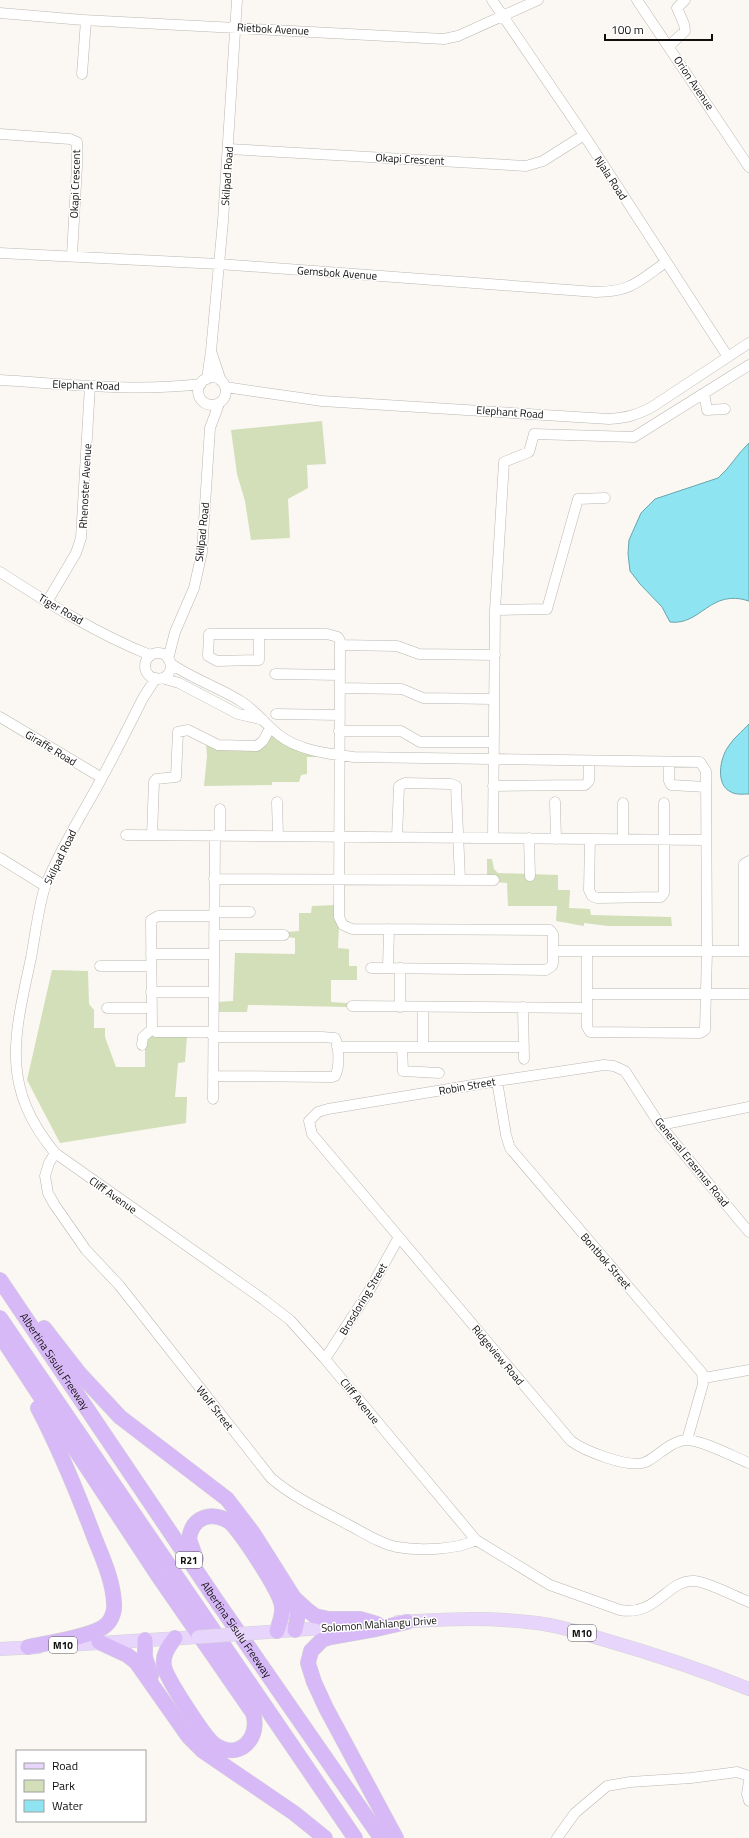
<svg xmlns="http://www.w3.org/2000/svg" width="749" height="1838" font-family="'Titillium Web',sans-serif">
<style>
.green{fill:#d2dfb8}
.water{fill:#8ee5f1;stroke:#68a5ad}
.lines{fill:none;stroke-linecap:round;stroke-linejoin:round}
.minor-casing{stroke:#bab7b2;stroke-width:11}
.major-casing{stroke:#d4d4d4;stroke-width:14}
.highway-casing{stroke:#d4d4d4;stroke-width:16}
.minor{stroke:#fff;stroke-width:10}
.major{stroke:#e8d5fb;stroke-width:13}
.highway{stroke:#d8b9f8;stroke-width:15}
.major-bridge-casing{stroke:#d4d4d4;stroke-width:14;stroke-linecap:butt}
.major-bridge{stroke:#e8d5fb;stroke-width:13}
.labels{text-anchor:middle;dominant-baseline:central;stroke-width:3;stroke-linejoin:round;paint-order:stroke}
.shield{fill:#fff;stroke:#585756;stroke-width:1}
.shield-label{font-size:10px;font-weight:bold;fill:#100f0e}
.street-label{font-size:11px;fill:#100f0e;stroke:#fff}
</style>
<rect width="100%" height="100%" fill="#fbf8f3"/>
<path class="green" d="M322,421L326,464L307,465L308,488L288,499L290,538L251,540L245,501L237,474L231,430Z
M271,736L320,757H307V774L301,775L299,782H272V785L204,786L207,756L206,742L250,749Z
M487,859H492L494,869L498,873L558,875V890H570L569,908L590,909L591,915L671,917L672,926H608L584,923V926L556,921L557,906H508L507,883L494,882L487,874Z
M335,905L339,926L338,948L349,949V966H357V980H331V1002L347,1003V1007L248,1005L247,1012H216V1002L233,1001L235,953L295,954V938L287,937V932L299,931V913H311L312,906Z
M52,970L88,971L89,1004L94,1010V1028H105V1037L116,1067H145V1039L149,1036L187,1037L185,1062L178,1063L175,1097H187L186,1123L60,1143L27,1080Z"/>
<path class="water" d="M749,443V601C710,588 701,626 670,622L662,607L640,584L630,571L628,554L629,540L641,513L655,499L718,478C730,468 737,454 749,443Z
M749,724V794C743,794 736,795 731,792C715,785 720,758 728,747C733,739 742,731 749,724Z"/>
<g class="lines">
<defs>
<path id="minor" d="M492,0L584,135L728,357
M637,0L749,167
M0,13L83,20L444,39L458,36L538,0
M669,46L685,31L684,24L677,8L685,0
M82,74L86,20
M0,134L70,139L77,142V166L72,255
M229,149L526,166L543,161L584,135
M0,253L219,264L596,292C631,292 639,281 666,262
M211,351L221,381
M198 391a14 14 0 1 1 28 0a14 14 0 1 1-28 0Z
M207,379L211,351L223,221L237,0
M0,380C67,384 135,392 201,384
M225,387L322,401L609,419C626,418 637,415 652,407L749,343
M704,393L707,410L725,409
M0,572C48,603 97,634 150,655
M47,602L76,553L81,538L90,386
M495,610L547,609L578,499L605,498
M259,634V660L217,661L208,656L209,634H327L338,637L340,641L339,917L343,925L352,929L550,930L553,934V963L552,966L546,970L371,968
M340,645L397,646L419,654L495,655
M145 666a13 13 0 1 1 26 0a13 13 0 1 1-26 0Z
M168,659L175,632L194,588L202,552L210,428L219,404
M170,663C192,679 219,687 242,702C256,711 266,725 279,735C299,751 330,754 354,757L700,762L706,771L707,951L705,1030L700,1033L590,1032L587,1027V952
M275,674L340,675
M156,678L143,698C128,728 113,758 97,787C79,819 60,850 46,884C39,902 35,937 31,958C14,1037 0,1086 55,1153L264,1300L290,1320L325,1359L476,1540L550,1585L620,1610C657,1617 667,1579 695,1581C708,1582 736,1597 749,1602
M162,678L179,683L238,714L260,719
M340,688L402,689L423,698L494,699
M276,714L340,715
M0,717L102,778
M339,731H401L420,742H494
M669,762V781L671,785L706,787
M493,786L585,785L589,781V762
M277,802L278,836
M555,802L556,839
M623,803V839
M126,835L706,840
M152,835L154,782L156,779L176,777L178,732L188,730L218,745L257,746L263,741L270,728
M220,835V809
M397,837L399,786L405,783L451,784L456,786L460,879
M493,838L495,610L504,462L529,452L534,434L634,437L749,365
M529,838L530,876
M590,839L589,890L592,896L597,898L661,897L664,893V803
M0,858L45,886
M214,879L494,880
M214,912H250
M214,935H284
M553,951H749
M744,951V864L749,861
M151,954H214
M100,966H151
M388,968L389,929
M151,992H214
M587,994H749
M352,1006L587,1008
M400,1007V968
M523,1007L524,1059
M107,1008H151
M213,1032H156L152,1029L151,920L158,916H214
M142,1045L143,1037L152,1029
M337,1047H524
M402,1047L403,1071L439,1073
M423,1047V1007
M213,1076L332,1077L335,1076C340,1068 339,1046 335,1038L322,1037H213
M497,1081L506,1135L510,1148L702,1373L703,1384L687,1440
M213,1099L215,835
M660,1125L749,1107
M55,1153L49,1163L45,1176L48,1193L54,1204L86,1250L119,1285L271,1478C293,1497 321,1510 347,1524C363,1532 380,1544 397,1547C419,1551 457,1550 476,1540
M749,1232L660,1125L625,1071L614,1066L604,1065L497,1081L328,1109L318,1112L309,1121L312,1134L571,1441C585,1451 629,1469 646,1462C658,1456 671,1441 686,1440C700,1439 734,1457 749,1463
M325,1359L369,1291L399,1237
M704,1378L749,1370
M749,1781L747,1794L749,1801
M557,1838L575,1813L607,1786L630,1782L691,1778L730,1773L737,1772L749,1776"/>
<path id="major" d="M398,1622C444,1619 491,1617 537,1623C560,1626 583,1633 605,1640C654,1654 702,1670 749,1689
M254,1633L362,1625
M66,1645L198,1637
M0,1649L38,1647"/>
<g id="highway">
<path id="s1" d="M0,1280L216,1600L381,1838"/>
<path d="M0,1318L355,1838"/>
<path d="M44,1328L79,1373L120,1417L227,1499L253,1533L294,1598L306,1609L315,1616L329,1619H360L377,1624"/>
<path d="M0,1335L159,1577L253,1713C261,1738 239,1761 215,1745C205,1738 166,1678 164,1666C162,1655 169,1646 175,1638"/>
<path d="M196,1559L189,1539C192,1516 212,1511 230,1522C242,1534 281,1592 282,1607C283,1615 279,1624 277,1631"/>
<path d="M294,1598L298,1614L295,1630"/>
<path d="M145,1640V1657L151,1676"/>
<path d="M99,1642L127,1655L136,1662L188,1736L203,1751L294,1813L325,1838"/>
<path d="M28,1647C46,1643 93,1637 106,1625C112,1620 115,1610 114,1603C113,1581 103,1559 95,1539C78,1494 60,1450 38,1408"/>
<path d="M396,1838L326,1708L314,1682L308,1663L311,1651L322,1640L331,1637L376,1629L407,1622"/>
</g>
</defs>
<use href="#minor" class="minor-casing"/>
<use href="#major" class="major-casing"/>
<use href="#highway" class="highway-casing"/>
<use href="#minor" class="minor"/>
<use href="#major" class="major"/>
<use href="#highway" class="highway"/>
<defs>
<path id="major-bridge" d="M198,1637L254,1633"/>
</defs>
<use href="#major-bridge" class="major-bridge-casing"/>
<use href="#major-bridge" class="major-bridge"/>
</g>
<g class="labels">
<g class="shield">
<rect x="176" y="1552" width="26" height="16" rx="3"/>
<rect x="568" y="1625" width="28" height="16" rx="3"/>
<rect x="49" y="1637" width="28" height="16" rx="3"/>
</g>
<g class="shield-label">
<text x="189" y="1560">R21</text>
<text x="582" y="1633">M10</text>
<text x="63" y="1645">M10</text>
</g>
<g class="street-label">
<text transform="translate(273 29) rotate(3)">Rietbok Avenue</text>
<text transform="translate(694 83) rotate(56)">Orion Avenue</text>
<text transform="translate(410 159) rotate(3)">Okapi Crescent</text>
<text transform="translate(227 176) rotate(-86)">Skilpad Road</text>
<text transform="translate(611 178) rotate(57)">Njala Road</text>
<text transform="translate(75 184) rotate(-88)">Okapi Crescent</text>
<text transform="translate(337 273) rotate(4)">Gemsbok Avenue</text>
<text transform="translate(86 385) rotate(2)">Elephant Road</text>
<text transform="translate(510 412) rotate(4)">Elephant Road</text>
<text transform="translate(85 486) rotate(-87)">Rhenoster Avenue</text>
<text transform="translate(202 532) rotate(-84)">Skilpad Road</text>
<text transform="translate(61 609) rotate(30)">Tiger Road</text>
<text transform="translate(51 748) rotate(31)">Giraffe Road</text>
<text transform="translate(60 857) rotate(-64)">Skilpad Road</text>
<text transform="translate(467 1086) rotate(-10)">Robin Street</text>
<text transform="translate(692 1162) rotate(51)">Generaal Erasmus Road</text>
<text transform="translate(113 1195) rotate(35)">Cliff Avenue</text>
<text transform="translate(606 1261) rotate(49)">Bontbok Street</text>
<text transform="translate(363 1299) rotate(-59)">Brosdoring Street</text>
<text transform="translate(498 1355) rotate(50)">Ridgeview Road</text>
<text stroke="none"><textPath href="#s1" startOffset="98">Albertina Sisulu Freeway</textPath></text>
<text transform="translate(360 1401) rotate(51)">Cliff Avenue</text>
<text transform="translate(215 1408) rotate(52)">Wolf Street</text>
<text transform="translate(379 1624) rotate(-4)">Solomon Mahlangu Drive</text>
<text stroke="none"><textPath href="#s1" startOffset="422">Albertina Sisulu Freeway</textPath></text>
</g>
</g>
<rect x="16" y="1750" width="130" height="72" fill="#ffffff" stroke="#9f9f9f"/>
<rect x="24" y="1763" width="20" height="6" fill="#e8d5fb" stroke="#9f9f9f"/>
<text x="52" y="1770" font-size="12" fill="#100f0e">Road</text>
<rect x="24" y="1780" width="20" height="12" fill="#d2dfb8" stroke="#9f9f9f"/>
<text x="52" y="1790" font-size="12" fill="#100f0e">Park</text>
<rect x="24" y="1800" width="20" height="12" fill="#8ee5f1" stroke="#9f9f9f"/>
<text x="52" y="1810" font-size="12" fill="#100f0e">Water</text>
<path d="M605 34v6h107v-6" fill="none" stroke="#100f0e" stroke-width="2"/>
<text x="611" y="34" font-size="12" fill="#100f0e" stroke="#ffffff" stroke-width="3" paint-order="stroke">100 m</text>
</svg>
